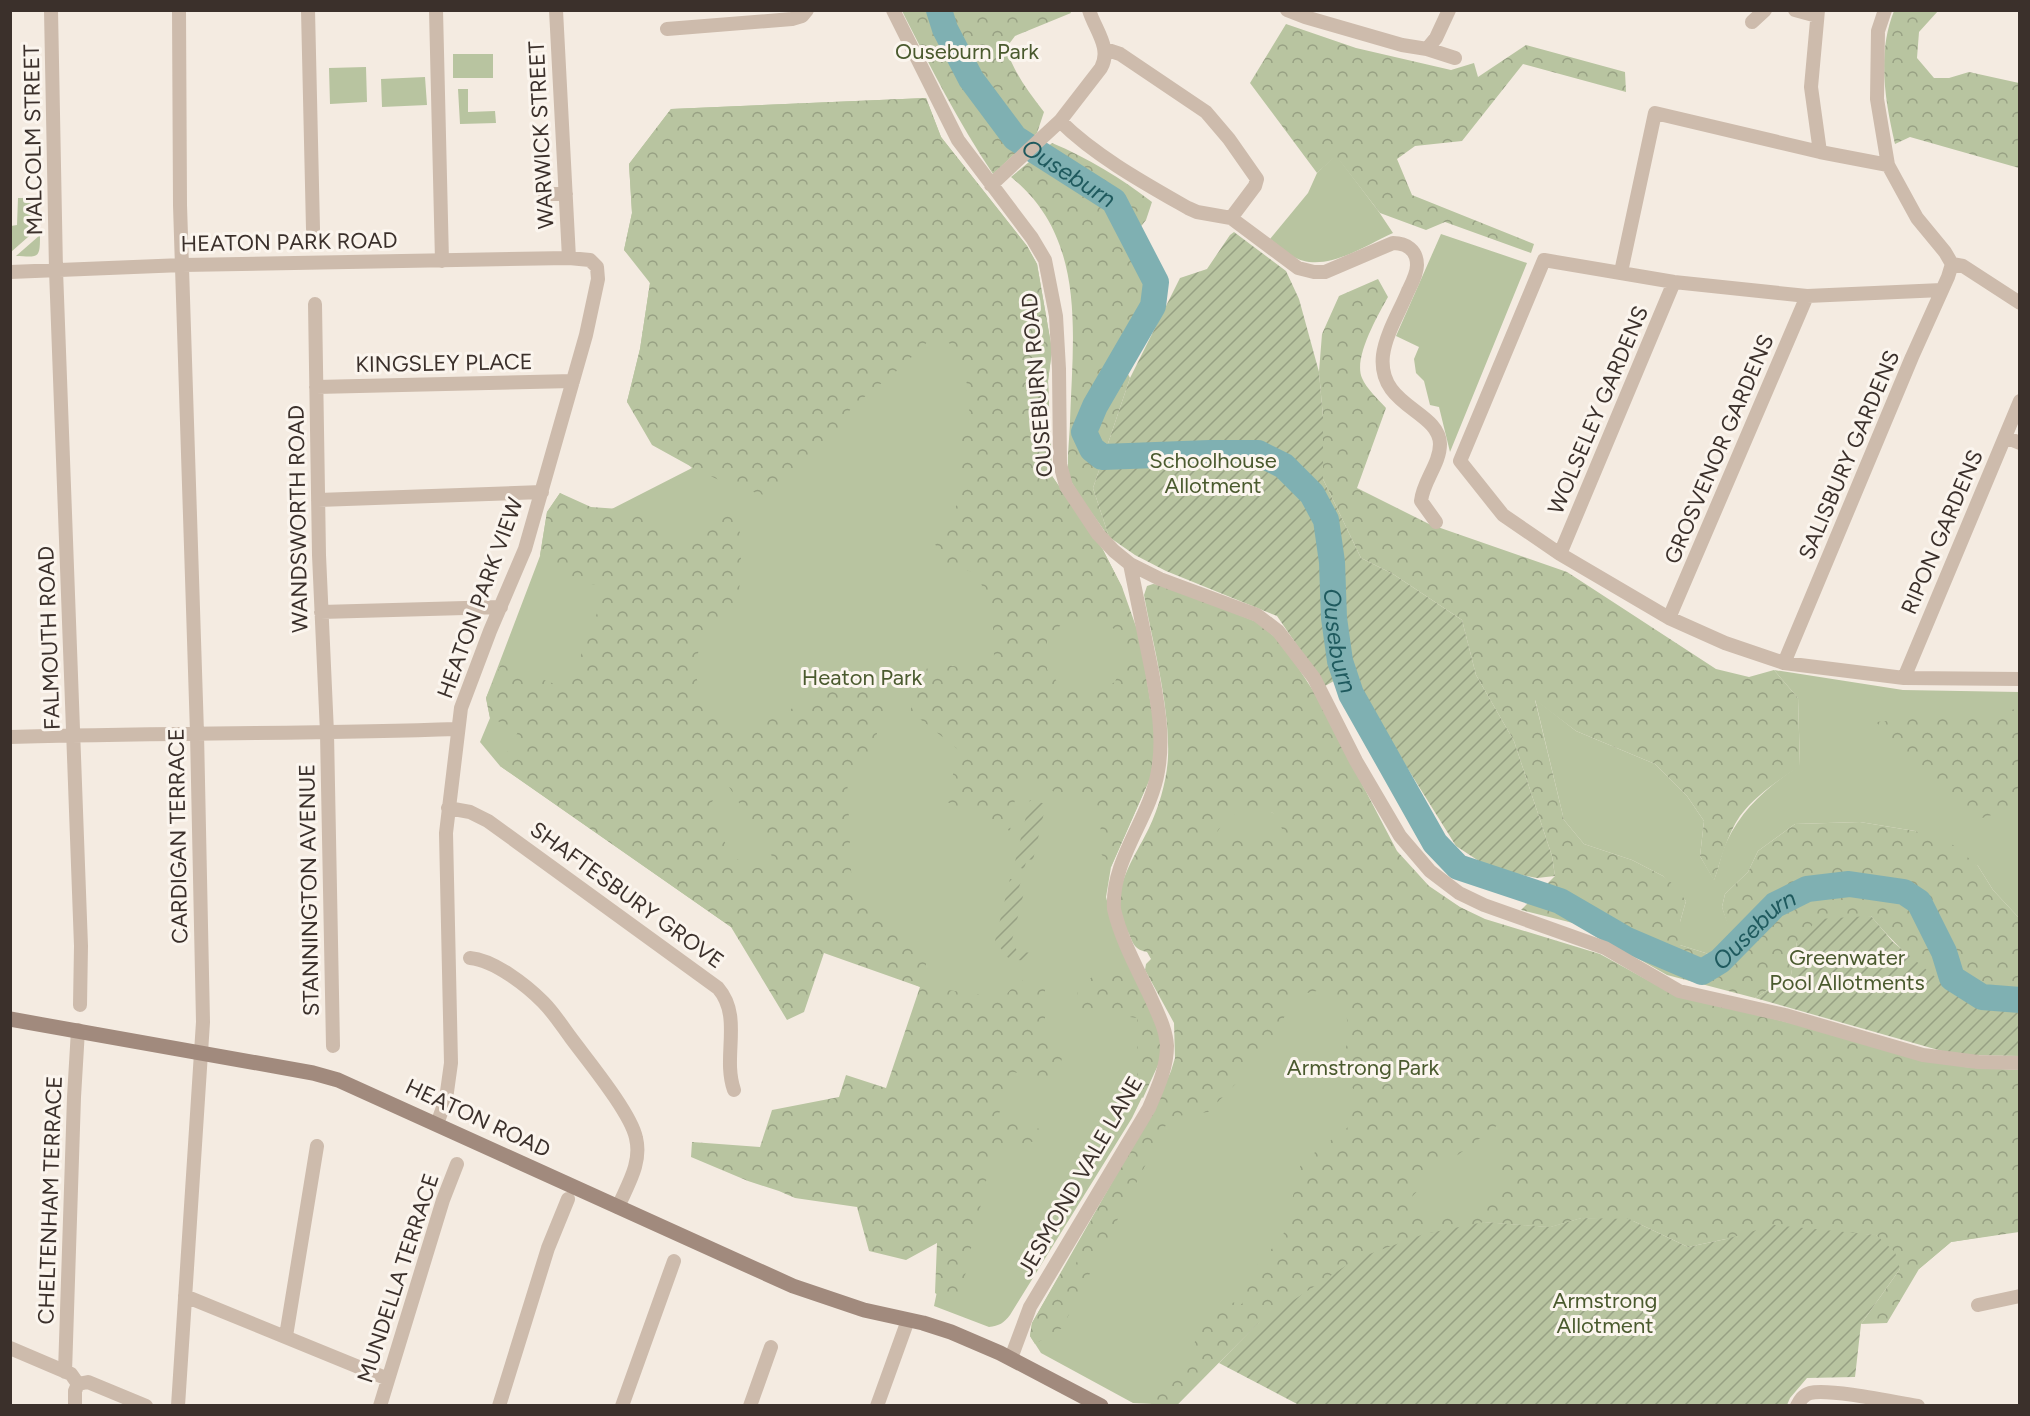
<svg xmlns="http://www.w3.org/2000/svg" width="2030" height="1416" font-family="Figtree,sans-serif">
<style>
.green{fill:#b8c4a0}
.forest{fill:url(#forest-crowns);fill-rule:evenodd}
.garden{fill:url(#garden-furrows)}
.lines{fill:none;stroke-linecap:round;stroke-linejoin:round}
.river{stroke:#7fb0b2;stroke-width:26}
.street{stroke:#cdbbac;stroke-width:14}
.secondary{stroke:#a18a7d;stroke-width:15}
.labels{text-anchor:middle;dominant-baseline:central;stroke-width:6;stroke-linejoin:round;paint-order:stroke}
.park-label{font-size:22px;fill:#4a5a2e;stroke:#fbf5ee}
.street-label{font-size:22px;fill:#3b302b;stroke:#fbf5ee}
.water-label{font-size:24px;font-style:italic;fill:#1f5a5e;stroke:#fbf5ee}
</style>
<defs>
<pattern id="forest-crowns" width="20" height="18" patternUnits="userSpaceOnUse" patternTransform="scale(1.5)"><rect width="20" height="18" fill="#b8c4a0"/><path d="M2 6a3 3 0 1 1 6 0M12 15a3 3 0 1 1 6 0" fill="none" stroke="#97a083"/></pattern>
<pattern id="garden-furrows" width="10" height="10" patternUnits="userSpaceOnUse" patternTransform="scale(1.5)"><rect width="10" height="10" fill="#b8c4a0"/><path d="M-1 1l2-2M0 10L10 0M9 11l2-2" fill="none" stroke="#97a083"/></pattern>
</defs>
<rect width="100%" height="100%" fill="#f4ebe1"/>
<path class="green" d="M453,54H493V78H453Z
M366,67L367,102L330,104L329,68Z
M425,77L427,105L382,107L381,79Z
M458,89H468V112L495,111L496,123L460,124Z
M926,98L941,137L1027,246L1037,264L1052,350L1048,381L1052,476L1103,550L1122,587L1151,776L1111,867L1106,897L1112,920L1163,1054L1132,1118L1010,1315C1004,1323 999,1326 989,1327L934,1306L974,1113L984,1016L828,945L731,927L500,766L480,742L490,718L486,698L540,556L547,512L560,493L598,516L692,468L627,402L640,349L650,283L624,250L632,213L629,164L671,109Z
M1336,155L1379,212L1393,233C1364,246 1323,275 1292,256C1285,252 1277,244 1270,239L1308,193L1317,173Z
M18,198H36V230L11,252V226L17,225Z
M1441,234L1527,263L1450,452L1439,407L1430,405L1424,381L1416,373L1414,359L1419,347L1396,336Z
M40,235C40,259 39,257 16,256Z
M1774,670L1903,690L2019,692V918L1993,890L1978,866L1915,831L1860,822L1795,824L1758,851L1748,872L1725,894L1722,907L1730,930L1723,946L1715,956L1680,945V922L1686,901L1663,876L1632,860L1584,844L1564,820L1535,699L1576,731L1655,764L1687,796L1704,821L1700,856L1714,880C1719,868 1721,853 1727,841C1743,807 1770,785 1800,765L1798,698Z
M1183,770L1411,879L2019,1231L1951,1242L1919,1269L1876,1235L1581,1218L1550,1227L1484,1222L1424,1234L1356,1259L1257,1324L1177,1405L1133,1403L1041,1353L1030,1336L1032,1323L1155,1107L1186,1058Z"/>
<path class="forest" d="M902,11H1070L1071,13L1015,36L1006,48C1014,73 1028,91 1044,112L1037,133L993,174C958,122 930,66 902,11Z
M1894,11H1938L1919,32L1917,58L1934,78H1949L1969,72L2019,83V168L1910,137L1895,144C1885,101 1877,53 1894,11Z
M1286,24L1356,48L1451,70L1474,63L1478,77L1526,45L1625,72L1626,92L1523,64L1462,141L1415,146L1397,159L1412,195L1534,244L1531,253L1445,222L1426,230L1380,213L1336,156L1317,173L1250,83Z
M926,98L941,137L1027,246L1037,264L1052,350L1048,381L1052,476L1103,550L1122,587L1140,638L1156,736L1151,776L1111,867L1099,851L1102,807L1018,780L1010,831L945,801L960,751L910,711L929,663L969,668L994,658L993,623L991,601L974,572L945,566L932,537L960,501L959,440L972,402L958,352L938,332L899,369L852,407L830,440L785,477L774,498L729,485L690,466L652,445L627,402L640,349L650,283L642,268L624,250L632,213L629,164L671,109ZM1092,616L1116,630L1125,656L1115,682L1091,695L1064,690L1047,669V641L1065,620Z
M1052,143C1088,158 1121,178 1152,202L1146,220L1126,245L1143,272L1146,301L1118,354L1130,378L1093,488L1109,537C1101,526 1071,485 1069,476C1066,464 1070,434 1070,421C1073,334 1087,238 1011,177Z
M1378,279L1388,297C1378,315 1353,358 1362,378C1366,388 1378,399 1386,408L1357,488L1429,524L1567,572L1716,669L1749,677L1774,670L1798,698L1800,766C1779,780 1756,795 1740,816C1727,835 1721,859 1714,881L1700,856L1704,821L1687,796L1655,764L1576,731L1535,700L1564,820L1584,844L1632,860L1663,876L1674,885L1686,901L1680,922V945L1715,956L1723,946L1729,930L1722,907L1725,894L1748,872L1758,851L1795,824L1860,822L1915,831L1953,845L1978,866L1993,890L2019,918V1004C2009,1004 1993,1008 1983,1004C1942,990 1898,949 1871,916L1797,942L1791,975L1755,998L1667,975L1577,924L1521,910L1555,876L1552,856L1514,741L1476,675L1462,620L1393,574L1361,558L1323,479V417L1319,372L1322,334L1339,296Z
M560,493L591,507L647,511C655,537 680,542 704,536L723,512L734,514L740,533L741,562L739,594L730,611L707,629L695,661L697,680L713,711L742,733L793,708L846,674L885,705L868,765L847,774L852,893L888,915L911,940L930,950L920,986L1003,998L1019,980L1045,986V1022L1063,1056L1054,1080L1013,1072L997,1120L1055,1132L1045,1139L993,1150L958,1307L935,1293L937,1243L906,1260L869,1251L857,1207L795,1198L779,1191L748,1181L691,1157L692,1142L760,1147L772,1110L839,1097L846,1075L886,1088L920,987L824,953L804,1012L787,1020L731,927L500,766L519,730L490,718L486,698L501,664L568,689L607,587L581,582L540,555L547,512ZM723,777L778,866V867L751,868L731,855L709,809Z
M1153,584L1162,585L1257,622L1282,643L1314,692L1397,851L1429,886L1460,907L1485,919L1600,954L1671,993L1964,1067L2019,1070V1232L1951,1242L1919,1269L1887,1323L1861,1324L1900,1269L1876,1235L1829,1231L1726,1239L1688,1247L1629,1219L1581,1218L1550,1227L1484,1222L1257,1324L1177,1405H1153L1150,1403L1182,1373L1205,1317L1218,1300L1242,1304L1248,1276L1283,1236L1301,1163L1347,1128L1354,1091L1340,1063L1349,1039L1346,1010L1326,989L1298,995L1255,1064L1208,1112L1170,1117L1062,1328L1035,1344L1030,1336L1032,1323L1062,1271L1069,1275L1079,1258L1072,1254L1155,1107L1171,1071L1175,1058L1174,1023L1145,970L1146,964L1151,959L1147,952C1135,950 1133,944 1129,934C1126,929 1123,923 1121,917C1112,887 1137,853 1149,828C1159,807 1167,780 1168,757C1170,707 1153,645 1144,595L1147,586ZM1249,806L1273,813L1285,834L1213,838L1226,819ZM1499,1124L1501,1166L1495,1201L1472,1215L1429,1220L1409,1200L1435,1172Z
M2019,709V806L1970,822L1917,772L1876,722Z
M1128,970L1134,974L1158,1027L1163,1054L1143,1098L1137,1094V1018L1079,1010L1077,988L1092,977Z"/>
<path class="garden" d="M1234,232L1286,271L1299,299L1319,372L1323,417V479L1361,558L1393,574L1462,620L1476,675L1514,741L1552,856L1555,876L1537,878L1491,869L1456,846L1348,673L1325,686L1277,616L1166,571L1135,555L1109,537L1093,488L1130,378L1180,278L1207,269L1230,235Z
M1030,800L1046,804L1033,860L1027,859L1024,869L1014,866Z
M1010,879L1021,881L1018,891L1024,892L1012,940L1017,951L1031,953L1027,961L1009,959L995,941Z
M1871,916L1893,942L1945,985L1984,1005L2019,1004V1056L1956,1055L1755,998L1791,975L1797,942L1818,919Z
M1581,1218L1629,1219L1688,1247L1726,1239L1774,1225L1876,1235L1895,1252L1900,1269L1861,1324L1855,1377L1807,1378L1790,1398L1787,1405H1299L1219,1363L1257,1324L1356,1259L1424,1234L1484,1222L1550,1227Z"/>
<g class="lines">
<path class="river" id="s1" d="M939,10L945,29L971,79L1015,138L1114,201L1156,282L1153,306L1095,406L1084,432L1092,449L1102,457L1210,453H1258L1284,466L1312,494L1326,520L1332,562L1334,618L1340,661L1351,694L1435,843L1458,867L1560,901L1627,940L1702,972L1720,961L1775,905L1807,889L1849,884L1904,892L1919,902L1944,952L1952,978L1982,997L2020,1000"/>
<path class="street" d="M51,10L56,270L81,946L80,1005
M308,10L313,229
M436,10L442,261
M556,10L569,258
M893,10L958,140L1032,238L1045,260L1056,316L1059,369L1060,464L1066,486L1098,534L1114,551L1130,564L1160,579L1257,615L1278,631L1314,678L1356,761L1400,836L1430,871L1459,893L1484,905L1605,948L1679,991L1785,1015L1923,1055L1978,1062L2020,1063
M1287,10L1305,17L1402,45L1427,49L1436,38L1449,10
M1795,10L1817,16
M1818,10L1811,87L1820,152
M1885,10L1878,31L1877,99L1888,165L1917,218L1945,252L1952,264L1963,266L2020,303
M1752,22L1765,10
M667,29L792,19L802,16L807,10
M1105,49L1120,54L1206,112L1229,139L1257,179L1255,186L1231,218
M1427,49L1455,58
M1060,121C1095,156 1146,184 1188,208L1197,212L1231,218L1298,268L1314,272H1325L1393,243C1406,243 1417,250 1417,265C1417,274 1412,283 1408,291C1400,311 1386,333 1383,355C1377,407 1439,410 1440,444C1440,464 1423,481 1421,501L1436,522
M991,185L1060,121L1101,68C1112,48 1095,30 1089,10
M545,194H566
M10,272L183,265L569,258L590,260L597,267L598,279L586,335L525,549L490,631L461,708L446,833L451,1063L446,1099L437,1124
M1621,272L1655,113L1820,152L1888,165
M1942,290L1807,296L1674,282L1544,260L1460,461L1503,515L1560,554L1669,618L1725,643L1784,663L1904,678L2020,679
M315,304L319,555L327,733L333,1046
M316,387L573,381
M2005,437L2020,443
M318,500L542,492
M1560,554L1674,282
M321,612L501,607
M1669,618L1807,296
M1784,663L1912,357L1948,277L1952,264
M1904,678L2020,401
M10,737C159,733 308,734 457,729
M448,808L470,812L488,821L718,988C743,1017 722,1056 734,1090
M470,958C494,960 526,985 543,1002C554,1013 562,1026 571,1038C588,1061 631,1113 636,1138C642,1163 628,1184 618,1207
M185,1296L388,1379
M1978,1305L2020,1296
M286,1336L317,1146
M10,1348L71,1374L78,1384
M1011,1358L1030,1307L1149,1108C1157,1089 1167,1068 1167,1046C1166,1029 1158,1014 1151,998C1138,970 1121,940 1114,909C1111,859 1150,819 1158,771C1164,738 1158,705 1152,672C1145,636 1137,600 1130,564
M65,1372L74,1097L78,1030
M78,1384L88,1382L146,1406
M75,1406V1391L78,1384
M178,1406L203,1022L197,733L180,205L179,10
M380,1406L443,1200L457,1164
M499,1406L548,1248L568,1199
M622,1406L674,1261
M750,1406L771,1347
M877,1406L908,1320
M1797,1406C1800,1400 1803,1395 1810,1393C1828,1388 1895,1402 1918,1406"/>
<path class="secondary" d="M10,1019L313,1073L338,1080L793,1286L864,1310L923,1323L951,1332L1000,1353L1101,1406"/>
</g>
<g class="labels">
<g class="park-label">
<text x="967" y="51">Ouseburn Park</text>
<text x="1213" y="460">Schoolhouse<tspan x="1213" dy="25">Allotment</tspan></text>
<text x="862" y="677">Heaton Park</text>
<text x="1847" y="957">Greenwater<tspan x="1847" dy="25">Pool Allotments</tspan></text>
<text x="1363" y="1067">Armstrong Park</text>
<text x="1605" y="1300">Armstrong<tspan x="1605" dy="25">Allotment</tspan></text>
</g>
<g class="street-label">
<text transform="translate(541 135) rotate(-93)">WARWICK STREET</text>
<text transform="translate(33 140) rotate(-91)">MALCOLM STREET</text>
<text transform="translate(289 242) rotate(-1)">HEATON PARK ROAD</text>
<text transform="translate(444 363) rotate(-1)">KINGSLEY PLACE</text>
<text transform="translate(1037 385) rotate(-95)">OUSEBURN ROAD</text>
<text transform="translate(1598 410) rotate(-67)">WOLSELEY GARDENS</text>
<text transform="translate(1719 449) rotate(-67)">GROSVENOR GARDENS</text>
<text transform="translate(1849 455) rotate(-67)">SALISBURY GARDENS</text>
<text transform="translate(298 519) rotate(-91)">WANDSWORTH ROAD</text>
<text transform="translate(1942 532) rotate(-67)">RIPON GARDENS</text>
<text transform="translate(480 598) rotate(-70)">HEATON PARK VIEW</text>
<text transform="translate(49 638) rotate(-92)">FALMOUTH ROAD</text>
<text transform="translate(178 836) rotate(-91)">CARDIGAN TERRACE</text>
<text transform="translate(309 890) rotate(-91)">STANNINGTON AVENUE</text>
<text transform="translate(627 895) rotate(36)">SHAFTESBURY GROVE</text>
<text transform="translate(478 1118) rotate(25)">HEATON ROAD</text>
<text transform="translate(1080 1176) rotate(-60)">JESMOND VALE LANE</text>
<text transform="translate(50 1200) rotate(-88)">CHELTENHAM TERRACE</text>
<text transform="translate(398 1278) rotate(-72)">MUNDELLA TERRACE</text>
</g>
<g class="water-label">
<text stroke="none"><textPath href="#s1" startOffset="214">Ouseburn</textPath></text>
<text stroke="none"><textPath href="#s1" startOffset="934">Ouseburn</textPath></text>
<text stroke="none"><textPath href="#s1" startOffset="1528">Ouseburn</textPath></text>
</g>
</g>
<rect width="2030" height="1416" fill="none" stroke="#3b302b" stroke-width="24"/>
</svg>
